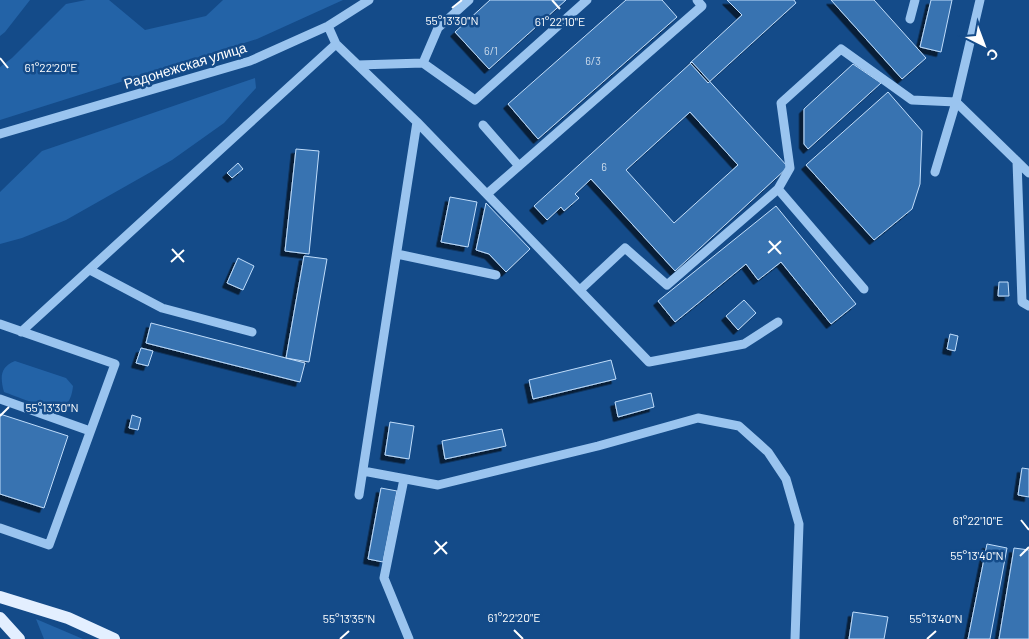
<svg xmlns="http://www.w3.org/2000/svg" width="1029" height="639" font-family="Barlow,sans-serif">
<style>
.green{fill:#2363a7}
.building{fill:#3873b1;stroke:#c0ddfb;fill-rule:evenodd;filter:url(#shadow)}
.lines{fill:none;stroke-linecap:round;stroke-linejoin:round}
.minor{stroke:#9ac4ef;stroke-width:9}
.major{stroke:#e3efff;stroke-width:12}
.ticks{fill:none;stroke:#fff;stroke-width:2}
.labels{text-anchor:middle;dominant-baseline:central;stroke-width:5;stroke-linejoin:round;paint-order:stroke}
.number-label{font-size:11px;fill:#cddcec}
.street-label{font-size:14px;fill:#fff;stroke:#144b89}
.ticks-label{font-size:12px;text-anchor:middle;fill:#fff;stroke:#144b89;stroke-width:5;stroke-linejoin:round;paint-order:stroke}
</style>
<defs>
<filter id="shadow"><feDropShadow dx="-4.5" dy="4.5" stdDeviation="0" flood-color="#0009"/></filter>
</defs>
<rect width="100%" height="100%" fill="#144b89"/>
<path class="green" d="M0,0H30L5,32L0,36Z
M86,0H109L145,30L206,16L223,0H343L257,39L0,120V67L12,58L66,4Z
M255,78L256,88L224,123L172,160L66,220L22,238L0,244V192L42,151Z
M15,361L66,378L73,386C72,397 68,408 56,409C50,410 13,395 4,392C0,377 0,367 15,361Z
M36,619L83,639H44Z"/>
<path class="building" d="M490,0H566L489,69L455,32Z
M626,0H662L677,17L538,139L508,104Z
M727,0H794L796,3L708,83L690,63L742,15Z
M831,0H874L926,58L902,79Z
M931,0H952L941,52L920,47Z
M692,62L788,167L675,271L591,179L575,194L579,198L564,211L561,207L547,220L534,206ZM690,112L738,165L674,223L626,170Z
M853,64L881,83L808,149L804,144V109Z
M888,92L922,131L920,184L912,209L874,240L806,165Z
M296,149L319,151L309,254L285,251Z
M238,163L243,169L232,178L227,173Z
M450,197L477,202L468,247L441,242Z
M486,203L530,249L506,272L489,254L476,250Z
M776,206L856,304L831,324L781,262L758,280L746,264L675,322L658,301Z
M304,256L327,259L309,362L286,358Z
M238,258L254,266L243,290L227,283Z
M999,282H1008L1009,296H998Z
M744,300L756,313L738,330L726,316Z
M151,323L305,363L300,382L146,343Z
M950,334L958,336L955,351L947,349Z
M141,348L153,351L148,366L136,363Z
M611,360L616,379L533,399L529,380Z
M651,393L654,407L618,417L615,402Z
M0,414L68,436L44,508L0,494Z
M132,415L141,418L138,430L129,428Z
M390,422L414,426L409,459L385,455Z
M502,429L506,446L445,459L442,441Z
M1022,468L1029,469V497L1018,495Z
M381,488L397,491L383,562L368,559Z
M987,544L1007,548L990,639H968Z
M1014,548L1029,550V639H999Z
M853,612L888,617L884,639H849Z"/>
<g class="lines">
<path class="minor" d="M980,0L956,102L1029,173
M910,19L915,0
M328,26L336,44L417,122L649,362L744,344L778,322
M423,63L438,28L469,0
M358,65L423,63L475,100L587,0
M483,125L519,166
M0,134L250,61L328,26L369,0
M1017,161L1022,302L1029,306
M778,189L864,289
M487,194L702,6L697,0
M397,254L496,275
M90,270L162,308L252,332
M580,290L625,248L667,285L778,189L790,168L781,103L841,49L912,100L956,102L935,172
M0,324L115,364L49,545L0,528
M21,332L336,44
M0,399L90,431
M363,471L438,485L598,446L698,418L739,426L768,452L786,479L799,524L795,639
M404,479L384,578L409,639
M359,495L417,122"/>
<path class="major" d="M0,597L68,618L114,639
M0,618L19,639"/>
</g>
<path class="ticks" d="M552,0L560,9M452,8L462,0M0,58L8,68M769,241L781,254M172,249L184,262M768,253L781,241M171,262L184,250M0,416L9,407M1021,520L1029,530M435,541L447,554M434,554L447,542M1020,556L1029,547M514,630L523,639M340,639L349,631M927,639L936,631"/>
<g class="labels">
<g class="number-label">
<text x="491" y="50">6/1</text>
<text x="593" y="60">6/3</text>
<text x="604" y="166">6</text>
</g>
<g class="street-label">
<text transform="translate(185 65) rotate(-17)">Радонежская улица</text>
</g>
</g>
<g class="ticks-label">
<text x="452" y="25">55°13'30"N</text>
<text x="560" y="26">61°22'10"E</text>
<text x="51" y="72">61°22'20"E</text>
<text x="52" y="412">55°13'30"N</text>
<text x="978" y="525">61°22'10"E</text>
<text x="977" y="560">55°13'40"N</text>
<text x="514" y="622">61°22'20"E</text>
<text x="349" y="623">55°13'35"N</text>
<text x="936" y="623">55°13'40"N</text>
</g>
<g transform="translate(984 45) rotate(138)" stroke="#144b89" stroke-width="4" paint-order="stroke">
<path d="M0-4L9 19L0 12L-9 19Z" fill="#ffffff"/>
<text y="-8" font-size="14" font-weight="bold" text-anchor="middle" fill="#ffffff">С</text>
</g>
</svg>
